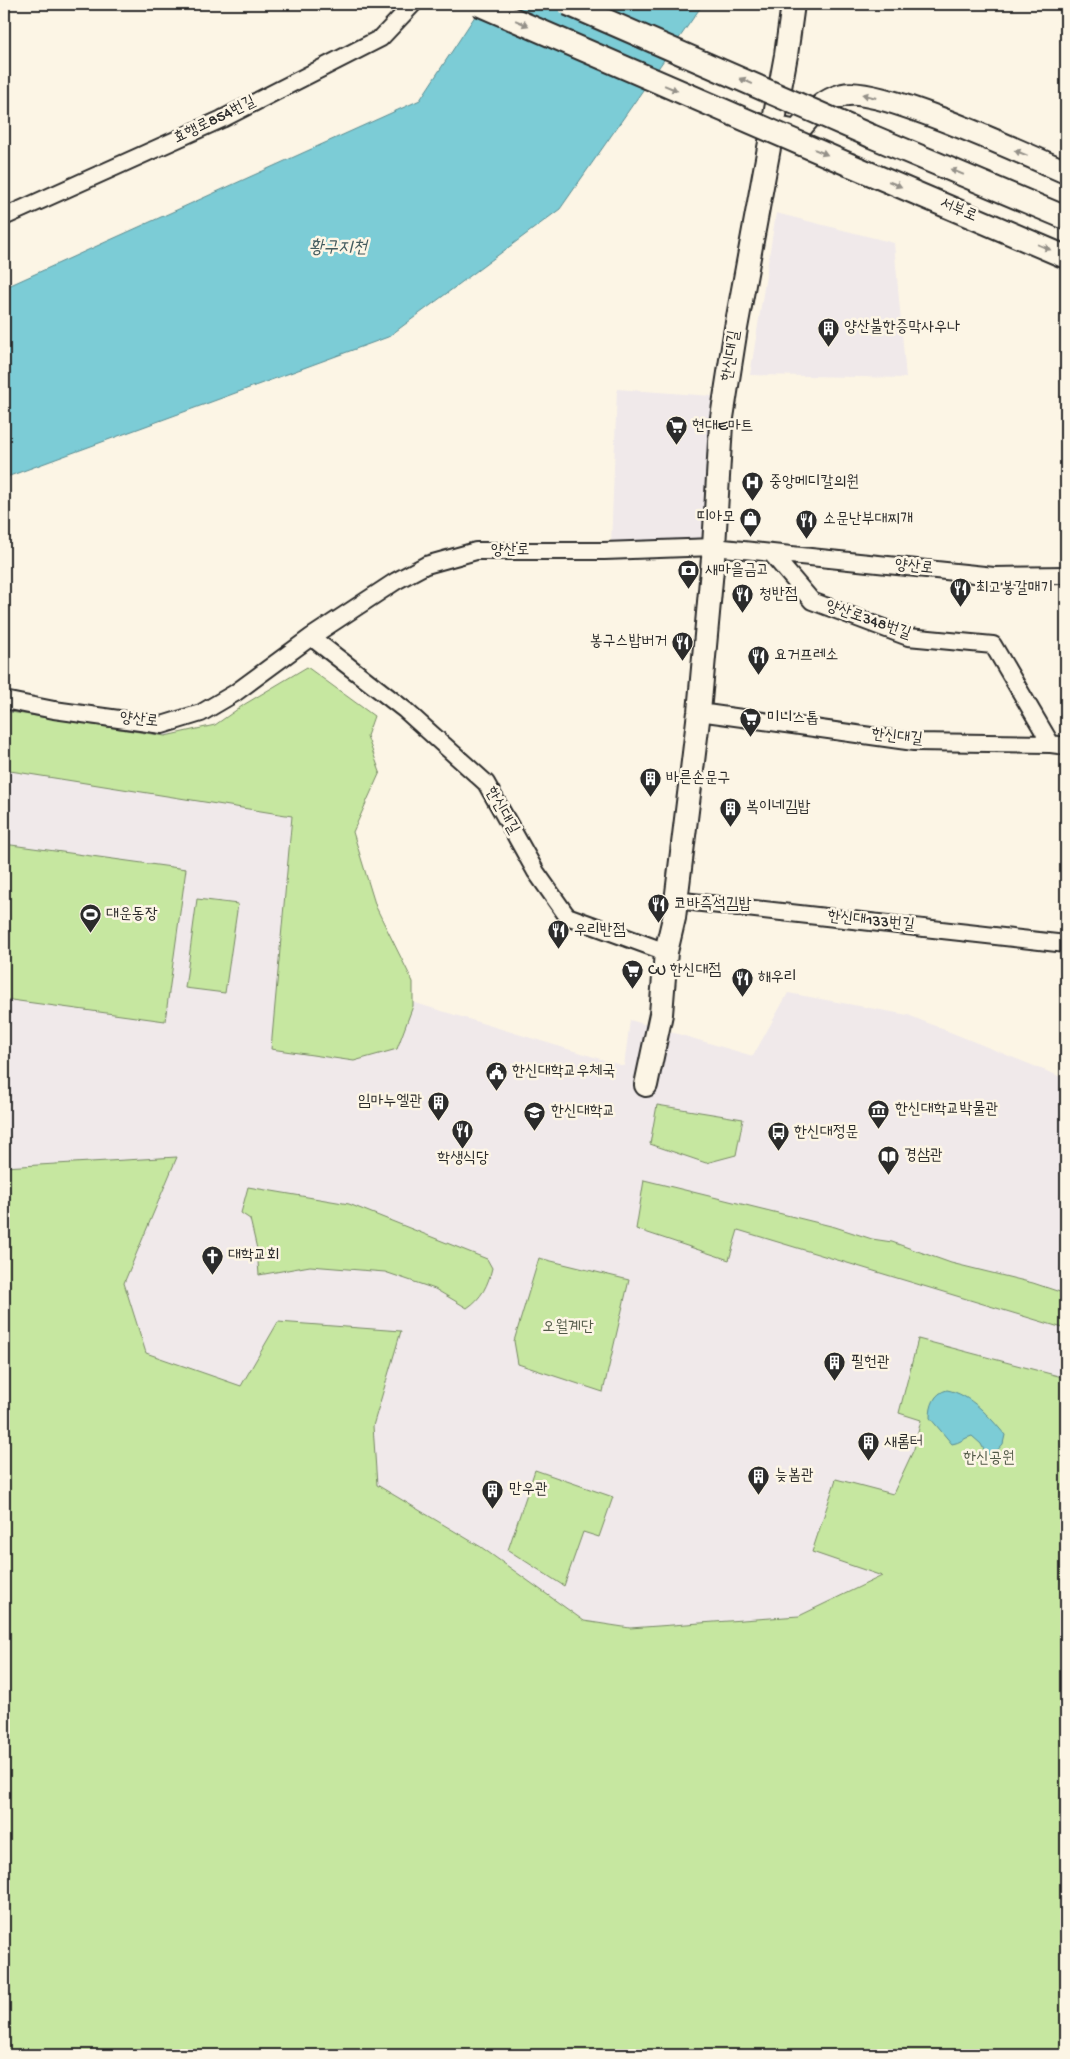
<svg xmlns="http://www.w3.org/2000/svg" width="1070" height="2059" font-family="'Gochi Hand','Poor Story',sans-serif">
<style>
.built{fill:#f0e9ea}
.green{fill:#c6e7a0;stroke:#788966}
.water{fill:#7bccd6;stroke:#5b8c92}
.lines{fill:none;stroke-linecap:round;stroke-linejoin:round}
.street-casing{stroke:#2b2b2b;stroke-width:20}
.secondary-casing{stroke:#2b2b2b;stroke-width:26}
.street{stroke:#fcf5e5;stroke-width:16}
.secondary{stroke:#fcf5e5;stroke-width:22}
.secondary-bridge-casing{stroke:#2b2b2b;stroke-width:26;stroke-linecap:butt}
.secondary-bridge{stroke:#fcf5e5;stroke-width:22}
.oneway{fill:#949088}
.labels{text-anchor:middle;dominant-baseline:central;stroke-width:5;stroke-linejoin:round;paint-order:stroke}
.street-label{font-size:16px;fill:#2b2b2b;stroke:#fcf5e5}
.poi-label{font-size:16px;fill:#2b2b2b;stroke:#fcf5e5;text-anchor:start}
.park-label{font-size:16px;fill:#525a48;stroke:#fcf5e5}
.water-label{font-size:18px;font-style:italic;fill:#435b5e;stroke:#fcf5e5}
</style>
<rect width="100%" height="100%" fill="#fcf5e5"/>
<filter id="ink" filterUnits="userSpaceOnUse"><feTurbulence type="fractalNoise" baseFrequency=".02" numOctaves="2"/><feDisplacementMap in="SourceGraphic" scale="10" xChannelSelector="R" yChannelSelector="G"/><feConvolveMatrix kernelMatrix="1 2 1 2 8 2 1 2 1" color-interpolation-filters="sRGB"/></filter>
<g filter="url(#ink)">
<path class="built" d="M776,213L894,243L906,378L750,375Z
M617,389L712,396L704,544L611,546Z
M4,703L159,731L281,760L412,1002L624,1066L630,1020L753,1056L788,993L908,1015L1066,1079V1405L968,1533L799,1616L630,1628L584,1621L481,1547L377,1485L241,1386L146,1353L124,1283L4,1182Z"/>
<path class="green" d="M307,667L374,716L367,736L380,772L353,832L376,907L413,982V1006L397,1049L354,1061L271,1049L292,816L4,770V711L165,736L215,725L245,704Z
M4,844L186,869L165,1021L4,999Z
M197,899L238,904L225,993L185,988Z
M657,1105L743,1119L736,1155L706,1163L650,1144Z
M177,1157L124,1283L146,1353L241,1386L278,1322L401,1331L373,1426L377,1485L481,1547L584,1621L630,1628L799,1616L882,1576L812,1552L836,1479L893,1494L914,1449L921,1420L899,1413L918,1339L1066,1378V2055H4V1167Z
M644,1180L835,1227L872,1239L892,1242L951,1263L1033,1283L1066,1294V1329L738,1230L729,1260L636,1229Z
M248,1187L349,1204L487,1259L492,1268C488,1285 482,1298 467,1308L435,1289L385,1272L310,1266L259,1275L257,1249L250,1219L241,1213Z
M539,1258L629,1280L603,1392L518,1364L514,1341Z
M535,1470L613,1497L599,1537L583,1532L564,1586L508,1550Z"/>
<path class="water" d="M483,4H703L560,209L388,337L4,478V288L420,100Z
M947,1390C970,1394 990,1417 1005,1435L1003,1444L993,1455L986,1454L981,1444L972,1436C964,1438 960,1443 952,1444L930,1418C930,1406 934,1393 947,1390Z"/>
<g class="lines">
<defs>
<path id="street" d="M4,217L222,119L381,38L413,4
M771,553L812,601L908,637L993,645L1051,744
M311,637L405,710L486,783L536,872L567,916L666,952
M4,700L54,710L162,725L201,713L235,693L311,637L396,581L426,565L476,551H604L714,547L994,576L1066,575
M699,712L914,742L1051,744L1066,746
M675,900L1066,944"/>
<path id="secondary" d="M772,127L797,132C811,115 820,101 843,95C877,85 1027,155 1066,172
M871,136L1066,218
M850,165L1066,257
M646,1085L661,1014L666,952L674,918L699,712L714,547L721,424L736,328L786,55L793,4"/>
</defs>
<use href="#street" class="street-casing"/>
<use href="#secondary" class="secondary-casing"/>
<use href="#street" class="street"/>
<use href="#secondary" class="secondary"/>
<defs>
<path id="secondary-bridge" d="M478,4L850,165
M568,4L871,136"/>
</defs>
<use href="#secondary-bridge" class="secondary-bridge-casing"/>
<use href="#secondary-bridge" class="secondary-bridge"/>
</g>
<defs><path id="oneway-solid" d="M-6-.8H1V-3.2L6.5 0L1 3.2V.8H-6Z" transform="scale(1.25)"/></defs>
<g class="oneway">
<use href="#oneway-solid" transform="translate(522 23) rotate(23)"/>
<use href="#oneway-solid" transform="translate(746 81) rotate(-156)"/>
<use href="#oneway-solid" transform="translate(671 88) rotate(23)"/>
<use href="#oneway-solid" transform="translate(869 96) rotate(-165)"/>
<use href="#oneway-solid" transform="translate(821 152) rotate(23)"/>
<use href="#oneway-solid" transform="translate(1021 153) rotate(-158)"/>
<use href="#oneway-solid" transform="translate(957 172) rotate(-157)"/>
<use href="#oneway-solid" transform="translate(895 184) rotate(23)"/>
<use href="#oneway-solid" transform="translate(1044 247) rotate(23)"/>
</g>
</g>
<defs>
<symbol id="building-pin" viewBox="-11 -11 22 30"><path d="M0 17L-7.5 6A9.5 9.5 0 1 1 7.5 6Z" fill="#2b2b2b" stroke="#fcf5e5"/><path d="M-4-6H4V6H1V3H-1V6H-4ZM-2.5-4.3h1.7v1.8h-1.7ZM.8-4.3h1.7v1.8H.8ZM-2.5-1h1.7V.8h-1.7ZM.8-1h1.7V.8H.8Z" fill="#fff"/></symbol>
<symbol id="supermarket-pin" viewBox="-11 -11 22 30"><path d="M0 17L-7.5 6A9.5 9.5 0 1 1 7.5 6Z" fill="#2b2b2b" stroke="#fcf5e5"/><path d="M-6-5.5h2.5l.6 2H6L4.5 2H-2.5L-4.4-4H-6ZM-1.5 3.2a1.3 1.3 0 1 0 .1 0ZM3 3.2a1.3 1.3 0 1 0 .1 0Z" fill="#fff"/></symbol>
<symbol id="hospital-pin" viewBox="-11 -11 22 30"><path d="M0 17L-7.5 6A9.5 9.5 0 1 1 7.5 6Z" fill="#2b2b2b" stroke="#fcf5e5"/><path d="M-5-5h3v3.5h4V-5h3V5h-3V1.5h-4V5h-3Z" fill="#fff"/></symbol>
<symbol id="shop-pin" viewBox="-11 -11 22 30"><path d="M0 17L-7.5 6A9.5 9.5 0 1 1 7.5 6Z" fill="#2b2b2b" stroke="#fcf5e5"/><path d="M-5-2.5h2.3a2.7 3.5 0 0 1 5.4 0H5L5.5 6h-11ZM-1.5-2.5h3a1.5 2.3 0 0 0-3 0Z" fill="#fff"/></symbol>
<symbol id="restaurant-pin" viewBox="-11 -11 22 30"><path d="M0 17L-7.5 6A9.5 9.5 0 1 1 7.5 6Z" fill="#2b2b2b" stroke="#fcf5e5"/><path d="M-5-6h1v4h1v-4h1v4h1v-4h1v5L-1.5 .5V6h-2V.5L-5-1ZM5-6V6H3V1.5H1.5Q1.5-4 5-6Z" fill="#fff"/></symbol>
<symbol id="bank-pin" viewBox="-11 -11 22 30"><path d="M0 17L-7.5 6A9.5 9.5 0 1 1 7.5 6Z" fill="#2b2b2b" stroke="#fcf5e5"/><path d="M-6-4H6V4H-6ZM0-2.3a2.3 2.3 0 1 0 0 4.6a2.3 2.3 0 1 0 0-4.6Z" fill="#fff"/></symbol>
<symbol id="stadium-pin" viewBox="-11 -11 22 30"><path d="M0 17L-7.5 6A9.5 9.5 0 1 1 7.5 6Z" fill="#2b2b2b" stroke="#fcf5e5"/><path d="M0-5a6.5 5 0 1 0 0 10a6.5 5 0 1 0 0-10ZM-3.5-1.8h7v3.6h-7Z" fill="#fff"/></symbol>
<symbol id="civic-pin" viewBox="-11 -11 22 30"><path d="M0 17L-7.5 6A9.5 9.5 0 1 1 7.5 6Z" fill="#2b2b2b" stroke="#fcf5e5"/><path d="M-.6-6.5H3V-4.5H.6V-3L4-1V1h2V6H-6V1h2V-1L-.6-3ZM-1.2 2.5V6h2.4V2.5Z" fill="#fff"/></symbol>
<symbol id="museum-pin" viewBox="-11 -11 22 30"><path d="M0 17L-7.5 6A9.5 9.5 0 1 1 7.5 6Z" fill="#2b2b2b" stroke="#fcf5e5"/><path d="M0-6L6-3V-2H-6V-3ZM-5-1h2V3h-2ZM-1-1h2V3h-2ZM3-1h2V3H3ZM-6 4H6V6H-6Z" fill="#fff"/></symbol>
<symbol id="university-pin" viewBox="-11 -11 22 30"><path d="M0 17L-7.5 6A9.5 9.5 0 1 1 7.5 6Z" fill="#2b2b2b" stroke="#fcf5e5"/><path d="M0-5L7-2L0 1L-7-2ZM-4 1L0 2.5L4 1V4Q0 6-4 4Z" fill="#fff"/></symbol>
<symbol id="bus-pin" viewBox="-11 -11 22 30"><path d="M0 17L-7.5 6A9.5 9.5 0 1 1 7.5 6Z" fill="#2b2b2b" stroke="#fcf5e5"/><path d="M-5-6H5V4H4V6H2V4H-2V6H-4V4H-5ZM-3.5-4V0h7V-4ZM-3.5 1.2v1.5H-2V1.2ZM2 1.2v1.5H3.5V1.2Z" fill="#fff"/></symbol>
<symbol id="library-pin" viewBox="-11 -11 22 30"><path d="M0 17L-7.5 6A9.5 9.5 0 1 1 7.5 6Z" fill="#2b2b2b" stroke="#fcf5e5"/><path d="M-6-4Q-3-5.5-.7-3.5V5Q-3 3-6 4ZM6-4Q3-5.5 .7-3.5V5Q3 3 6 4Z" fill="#fff"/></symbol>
<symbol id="church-pin" viewBox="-11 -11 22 30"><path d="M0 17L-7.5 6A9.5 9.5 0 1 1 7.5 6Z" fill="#2b2b2b" stroke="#fcf5e5"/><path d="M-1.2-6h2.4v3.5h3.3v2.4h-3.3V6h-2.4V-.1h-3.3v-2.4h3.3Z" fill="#fff"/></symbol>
</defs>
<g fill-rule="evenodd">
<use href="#building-pin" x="816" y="316" width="25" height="34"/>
<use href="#supermarket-pin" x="664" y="414" width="25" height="34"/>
<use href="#hospital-pin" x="740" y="470" width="25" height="34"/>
<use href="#shop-pin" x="738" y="506" width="25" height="34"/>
<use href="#restaurant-pin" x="794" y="508" width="25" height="34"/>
<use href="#bank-pin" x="676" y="558" width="25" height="34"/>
<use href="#restaurant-pin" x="948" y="576" width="25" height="34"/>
<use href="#restaurant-pin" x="730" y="582" width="25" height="34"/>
<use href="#restaurant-pin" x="670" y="630" width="25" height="34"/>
<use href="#restaurant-pin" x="746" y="644" width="25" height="34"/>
<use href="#supermarket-pin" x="738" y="706" width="25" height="34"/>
<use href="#building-pin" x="638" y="766" width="25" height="34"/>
<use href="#building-pin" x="718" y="796" width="25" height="34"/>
<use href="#restaurant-pin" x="646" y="892" width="25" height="34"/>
<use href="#stadium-pin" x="78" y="902" width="25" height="34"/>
<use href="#restaurant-pin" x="546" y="918" width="25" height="34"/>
<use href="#supermarket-pin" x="620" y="958" width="25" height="34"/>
<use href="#restaurant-pin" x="730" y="966" width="25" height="34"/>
<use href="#civic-pin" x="484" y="1060" width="25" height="34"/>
<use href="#building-pin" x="426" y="1090" width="25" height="34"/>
<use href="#museum-pin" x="866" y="1098" width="25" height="34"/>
<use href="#university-pin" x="522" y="1100" width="25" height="34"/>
<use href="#restaurant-pin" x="450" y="1118" width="25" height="34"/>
<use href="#bus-pin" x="766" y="1120" width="25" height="34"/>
<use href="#library-pin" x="876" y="1144" width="25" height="34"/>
<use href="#church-pin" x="200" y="1244" width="25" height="34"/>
<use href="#building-pin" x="822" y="1350" width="25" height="34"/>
<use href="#building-pin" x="856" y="1430" width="25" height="34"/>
<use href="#building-pin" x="746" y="1464" width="25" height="34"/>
<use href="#building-pin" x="480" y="1478" width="25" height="34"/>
</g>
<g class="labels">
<g class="street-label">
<text transform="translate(215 121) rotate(-26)">효행로854번길</text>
<text transform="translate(958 211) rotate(23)">서부로</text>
<text transform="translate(732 356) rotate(-81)">한신대길</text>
<text x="510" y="551">양산로</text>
<text transform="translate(914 568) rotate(6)">양산로</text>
<text transform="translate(868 621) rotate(19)">양산로348번길</text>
<text transform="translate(139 721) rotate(6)">양산로</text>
<text transform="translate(897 738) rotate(6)">한신대길</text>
<text transform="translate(501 811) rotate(60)">한신대길</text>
<text transform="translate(871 922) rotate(6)">한신대133번길</text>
</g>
<g class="poi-label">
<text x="844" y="328">양산불한증막사우나</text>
<text x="692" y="427">현대E마트</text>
<text x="769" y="483">중앙메디칼의원</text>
<text x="735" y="518" text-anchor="end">띠아모</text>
<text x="823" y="520">소문난부대찌개</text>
<text x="705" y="571">새마을금고</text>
<text x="976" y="589">최고봉갈매기</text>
<text x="759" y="595">청반점</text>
<text x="667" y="642" text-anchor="end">봉구스밥버거</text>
<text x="774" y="656">요거프레소</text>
<text x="767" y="719">미니스톱</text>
<text x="666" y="779">바른손문구</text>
<text x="746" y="808">복이네김밥</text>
<text x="674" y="905">코바즉석김밥</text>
<text x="106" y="915">대운동장</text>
<text x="574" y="931">우리반점</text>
<text x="648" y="971">CU 한신대점</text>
<text x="758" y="978">해우리</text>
<text x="512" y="1072">한신대학교우체국</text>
<text x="422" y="1102" text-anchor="end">임마누엘관</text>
<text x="895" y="1110">한신대학교박물관</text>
<text x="551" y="1112">한신대학교</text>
<text x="794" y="1133">한신대정문</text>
<text x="904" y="1156">경삼관</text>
<text x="463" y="1159" text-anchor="middle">학생식당</text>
<text x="228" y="1256">대학교회</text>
<text x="851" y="1363">필헌관</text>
<text x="884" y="1443">새롬터</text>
<text x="775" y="1476">늦봄관</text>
<text x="509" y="1490">만우관</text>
</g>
<g class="park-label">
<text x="568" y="1328">오월계단</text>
<text x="989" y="1459">한신공원</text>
</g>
<g class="water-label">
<text x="338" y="248">황구지천</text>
</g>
</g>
<rect width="1070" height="2059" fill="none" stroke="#fcf5e5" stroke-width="20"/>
<rect x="10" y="10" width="1050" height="2039" fill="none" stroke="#2b2b2b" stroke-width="2" filter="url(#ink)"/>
</svg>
